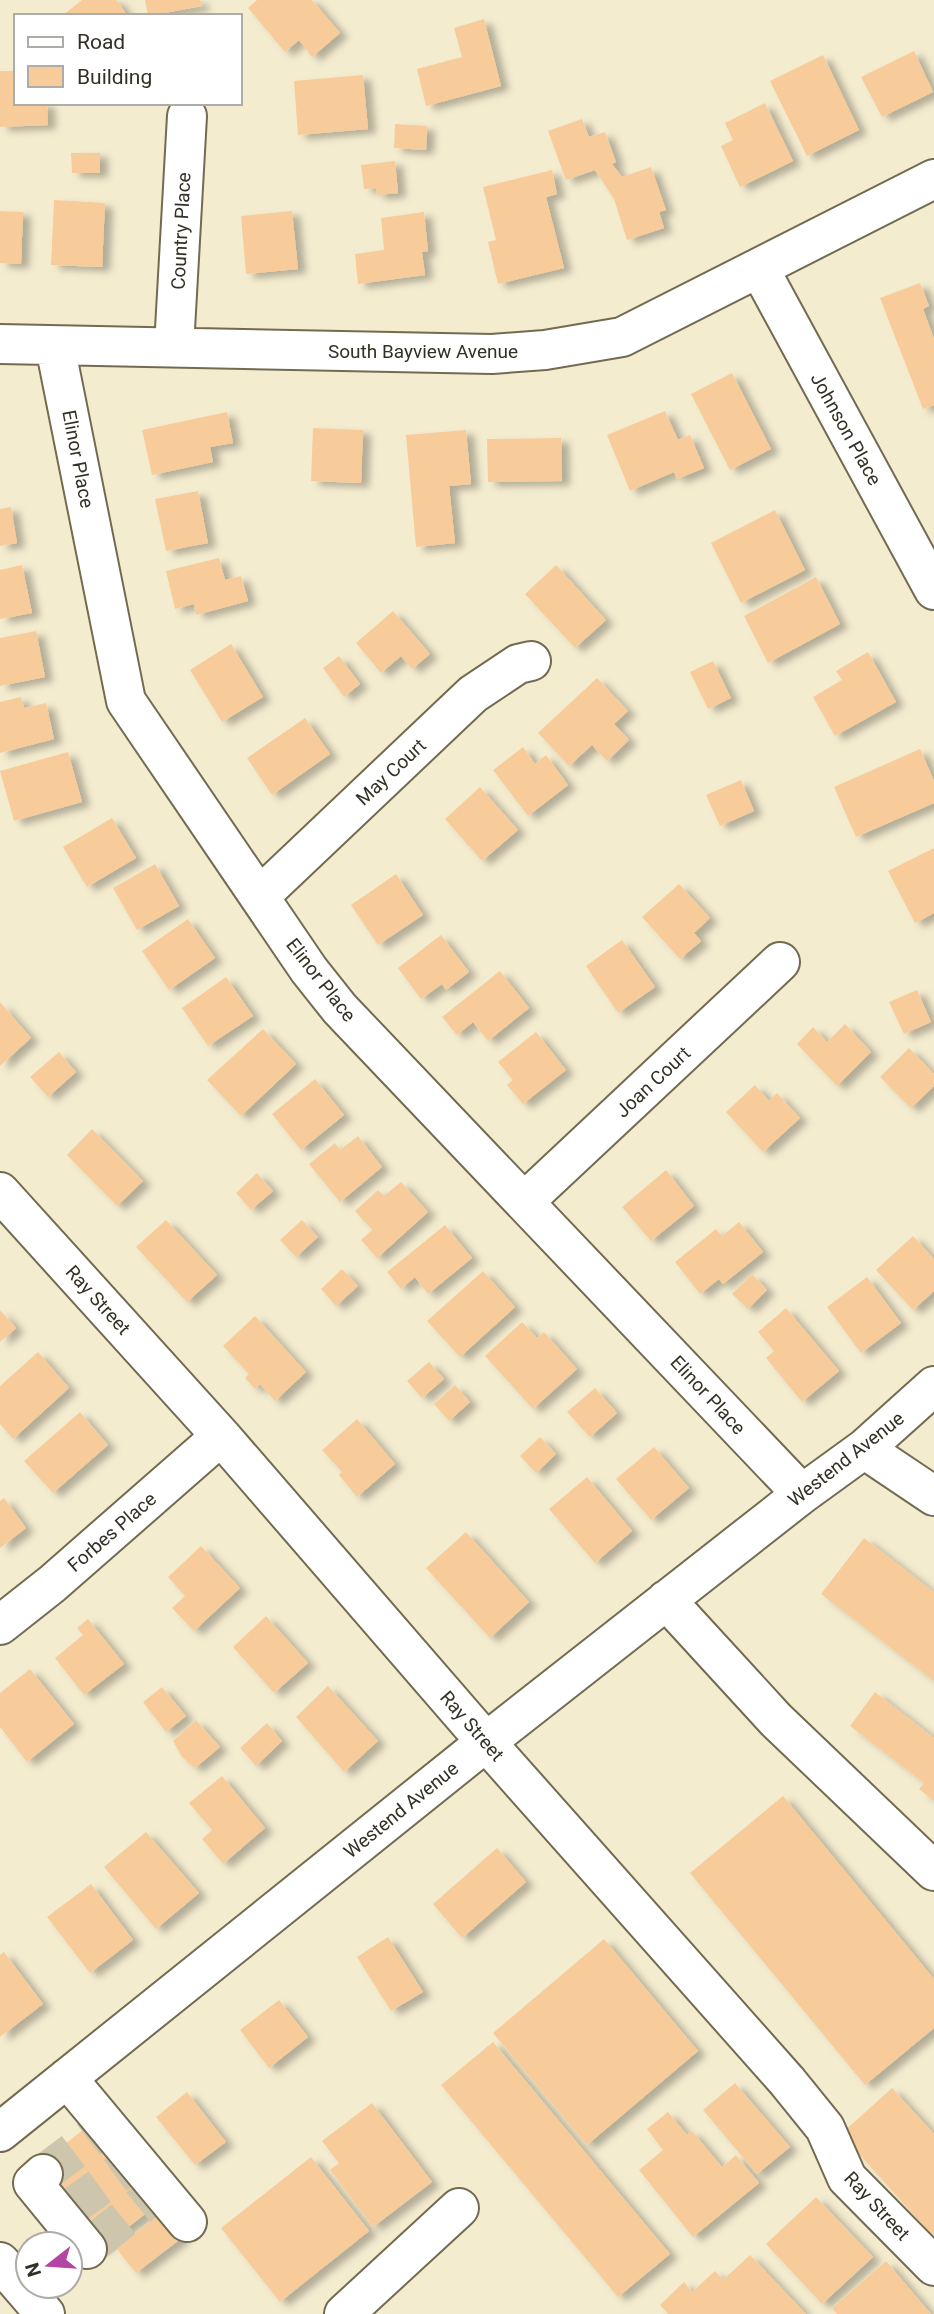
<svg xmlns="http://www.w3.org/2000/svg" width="934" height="2314" font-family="Roboto,sans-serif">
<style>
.building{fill:#f8cc9a;filter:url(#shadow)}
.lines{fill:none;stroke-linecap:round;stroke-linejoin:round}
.minor-tunnel{stroke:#cdc6ad;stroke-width:38;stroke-dasharray:38 19;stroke-linecap:butt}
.minor-casing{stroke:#726b52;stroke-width:42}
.major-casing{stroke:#726b52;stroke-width:42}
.minor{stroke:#fff;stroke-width:38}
.major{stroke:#fff;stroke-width:38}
.labels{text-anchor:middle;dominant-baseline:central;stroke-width:5;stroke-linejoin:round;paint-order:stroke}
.street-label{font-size:19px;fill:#333025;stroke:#fff}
</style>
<defs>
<filter id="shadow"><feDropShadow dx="8" dy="4.5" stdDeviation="3.5" flood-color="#0004"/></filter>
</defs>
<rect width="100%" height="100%" fill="#f4eccf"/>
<path class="building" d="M82,0H116L128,16H62Z
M145,0H200L202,6L148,16Z
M257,0H312L340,33L312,57L299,40L285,52L248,8Z
M484,19L501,86L426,106L417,69L462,57L454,28Z
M914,51L933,92L882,117L861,77Z
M823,55L859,130L807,156L770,81Z
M0,71H16V103H47L48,125L0,127Z
M363,75L368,129L298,135L294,81Z
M765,103L793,161L740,187L721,146L733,140L725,123Z
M582,119L589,137L605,132L616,162L612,164L622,177L651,167L666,210L659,212L664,228L627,240L614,199L595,170L566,180L548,131Z
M395,124L427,126L426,150L394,148Z
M71,153H100V173H72Z
M395,161L398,193L377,195L376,188L364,189L361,165Z
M552,170L557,194L546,197L564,268L498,284L488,242L496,240L483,187Z
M54,200L105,203L102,267L51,265Z
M0,211L23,212L21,264L0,263Z
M292,211L298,269L246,274L241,216Z
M424,212L428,251L422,252L425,275L358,284L355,254L384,250L381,218Z
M920,283L929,306L923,309L934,339V405L923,409L880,298Z
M732,373L771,449L730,470L691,394Z
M665,411L678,440L690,435L704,468L677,479L674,472L630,491L607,435Z
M227,412L233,443L210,447L213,462L152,475L142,430Z
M313,428L363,430L361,483L311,481Z
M466,430L471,484L449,486L455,543L416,547L406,435Z
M561,438L562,481L488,482L487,439Z
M198,491L208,543L166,551L155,499Z
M11,507L17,543L0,546V509Z
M775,510L805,570L741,603L711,543Z
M219,558L225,580L241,576L248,601L196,615L194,604L175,609L166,571Z
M22,565L32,613L0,619V570Z
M556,565L606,620L575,648L525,594Z
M816,577L840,624L768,663L744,616Z
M393,611L430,654L412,669L401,656L381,673L356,643Z
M36,631L45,677L0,686V638Z
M231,644L263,697L222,722L190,670Z
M868,652L896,702L835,736L813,697L842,680L836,671Z
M339,656L360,684L344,697L323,668Z
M713,661L731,698L708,709L690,672Z
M597,678L628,711L614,724L629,740L607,761L592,745L569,766L538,733Z
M21,697L24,708L46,703L54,739L0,753V702Z
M305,718L330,754L272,795L247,758Z
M523,747L535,764L546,755L568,785L528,816L493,770Z
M920,749L934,781V803L856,837L834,787Z
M68,752L82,802L14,821L0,771Z
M741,780L754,811L720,826L706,795Z
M480,787L518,830L482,861L445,819Z
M112,818L136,858L87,887L63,847Z
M934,848V913L915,923L888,871Z
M155,864L179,906L137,930L113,888Z
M396,874L423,915L378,945L351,905Z
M679,884L710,918L694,933L701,941L680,959L642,917Z
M188,919L215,958L169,990L142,951Z
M441,935L469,972L446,990L442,984L421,999L398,968Z
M622,940L655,987L618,1013L586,966Z
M500,971L529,1008L488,1041L473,1022L457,1035L442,1017Z
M226,977L253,1016L208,1046L182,1008Z
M917,990L931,1022L904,1034L889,1002Z
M0,1002L31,1038L0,1066Z
M845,1024L871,1052L837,1086L797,1044L813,1027L827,1042Z
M263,1029L296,1064L241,1116L207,1080Z
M536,1032L566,1070L523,1104L507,1085L513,1080L498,1062Z
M909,1048L934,1074V1086L911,1108L880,1077Z
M59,1052L76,1072L48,1097L30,1077Z
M315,1079L344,1115L301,1150L272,1114Z
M755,1085L769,1101L777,1093L800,1118L763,1152L726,1112Z
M92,1129L143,1181L117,1206L67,1155Z
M358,1136L382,1167L340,1202L309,1164L335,1143L340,1150Z
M666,1170L694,1206L651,1241L622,1207Z
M257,1173L273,1191L251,1210L236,1193Z
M401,1182L428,1212L377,1258L361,1240L372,1230L355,1211L378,1190L384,1196Z
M166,1220L217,1275L187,1302L136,1247Z
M302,1220L318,1237L296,1257L280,1240Z
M739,1222L763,1252L723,1284L719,1279L700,1294L675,1262L716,1229L722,1236Z
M445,1225L472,1258L428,1294L415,1277L401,1289L387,1272Z
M913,1236L934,1259V1291L913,1310L876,1270Z
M342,1269L358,1286L336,1306L321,1289Z
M483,1271L515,1307L460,1357L427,1321Z
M752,1274L767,1290L748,1309L732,1294Z
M867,1277L901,1323L861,1353L827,1307Z
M786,1308L839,1371L802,1402L766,1358L774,1351L758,1332Z
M0,1310L16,1328L0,1342Z
M255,1316L306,1372L275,1401L260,1384L255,1389L245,1378L249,1374L223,1346Z
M522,1322L537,1338L544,1332L577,1369L533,1409L485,1356Z
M38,1352L69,1388L13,1439L0,1424V1386Z
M429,1362L444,1379L422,1398L407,1381Z
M455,1385L470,1402L449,1421L434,1404Z
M595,1388L617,1413L590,1437L567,1412Z
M80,1412L108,1445L53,1493L24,1461Z
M357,1419L395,1464L357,1497L339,1475L342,1472L322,1450Z
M540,1437L556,1454L536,1473L520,1456Z
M654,1447L689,1488L651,1520L616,1479Z
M587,1477L632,1531L595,1563L549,1509Z
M4,1498L26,1528L0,1548V1501Z
M466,1532L529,1602L490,1638L426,1568Z
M864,1538L934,1592V1681L821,1594Z
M201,1546L240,1588L194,1631L172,1608L185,1596L168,1577Z
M266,1616L308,1663L274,1693L233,1647Z
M88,1619L124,1664L84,1695L55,1658L83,1635L77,1628Z
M30,1669L74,1724L27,1762L0,1727V1693Z
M328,1686L378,1741L344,1772L296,1717Z
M162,1687L186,1716L166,1732L143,1702Z
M875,1692L934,1738V1801L919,1789L924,1783L850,1726Z
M196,1720L220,1747L195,1768L182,1757L173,1741Z
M267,1723L282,1741L256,1766L240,1748Z
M222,1776L265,1828L223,1864L202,1839L212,1830L189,1803Z
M783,1796L934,1979V2028L865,2085L690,1873Z
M146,1832L199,1893L156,1929L104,1867Z
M497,1848L526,1882L462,1938L433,1904Z
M91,1884L133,1940L90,1973L47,1917Z
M388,1937L423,1992L391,2011L357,1957Z
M604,1939L698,2051L587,2145L493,2033Z
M4,1952L43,2004L0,2037V1955Z
M279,2000L308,2037L269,2068L240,2030Z
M493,2042L670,2254L618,2297L441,2085Z
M735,2083L790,2147L757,2174L703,2110Z
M892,2088L934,2134V2231L931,2234L841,2134Z
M187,2092L226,2142L195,2165L156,2117Z
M372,2103L432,2182L373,2227L330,2170L339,2163L322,2141Z
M668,2112L687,2135L692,2131L722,2167L736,2155L759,2183L693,2237L639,2170L663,2150L647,2129Z
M93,2122L158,2204L100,2249L37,2166Z
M311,2157L369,2231L280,2302L221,2228Z
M816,2197L873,2257L822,2304L766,2244Z
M164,2211L183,2237L136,2273L116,2248Z
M750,2255L806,2314H668L660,2305L684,2282L692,2292L715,2271L723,2280Z
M886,2261L931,2314H837L832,2308Z"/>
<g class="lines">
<path class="minor-tunnel" d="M43,2174L100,2131
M69,2209L128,2166
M94,2243L152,2196"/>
<defs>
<path id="minor" d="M759,268L934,590
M0,344L492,354L545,350L622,337L934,179
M55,346L126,701L309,970L340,1009L802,1494
M174,347L187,116
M260,896L473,694L518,664L531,661
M0,1192L221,1436L486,1742L787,2081L825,2128L847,2178L934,2266
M525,1201L780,962
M864,1449L934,1496
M666,1600L776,1720L934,1871
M0,1625L52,1584L221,1436
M67,2078L187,2222
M0,2132L486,1742L802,1494L864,1449L934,1386
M43,2174L33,2183L87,2249
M344,2314L459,2208"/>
<path id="major" d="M0,2262L45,2314"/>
</defs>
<use href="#minor" class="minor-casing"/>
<use href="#major" class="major-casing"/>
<use href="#minor" class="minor"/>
<use href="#major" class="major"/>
</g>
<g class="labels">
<g class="street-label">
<text transform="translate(181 231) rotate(-87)">Country Place</text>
<text x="423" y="351">South Bayview Avenue</text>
<text transform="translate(846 429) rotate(61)">Johnson Place</text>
<text transform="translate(78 459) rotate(79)">Elinor Place</text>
<text transform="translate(391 772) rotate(-43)">May Court</text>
<text transform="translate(321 980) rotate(52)">Elinor Place</text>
<text transform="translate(653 1082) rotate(-43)">Joan Court</text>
<text transform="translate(98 1300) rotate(48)">Ray Street</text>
<text transform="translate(708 1395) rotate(47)">Elinor Place</text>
<text transform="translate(846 1459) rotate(-38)">Westend Avenue</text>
<text transform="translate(112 1532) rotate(-41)">Forbes Place</text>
<text transform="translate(472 1726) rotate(49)">Ray Street</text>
<text transform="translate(401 1810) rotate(-39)">Westend Avenue</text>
<text transform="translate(877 2206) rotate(47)">Ray Street</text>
</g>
</g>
<rect x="14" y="14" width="228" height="91" fill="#ffffff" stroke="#adaca8" stroke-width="2"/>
<rect x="28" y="37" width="35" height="10" fill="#ffffff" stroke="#adaca8" stroke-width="2"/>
<text x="77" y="49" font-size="21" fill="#333025">Road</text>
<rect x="28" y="66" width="35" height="21" fill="#f8cc9a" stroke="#adaca8" stroke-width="2"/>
<text x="77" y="84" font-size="21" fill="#333025">Building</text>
<g transform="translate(49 2265) rotate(253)"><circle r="33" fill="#ffffff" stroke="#adaca8" stroke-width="2"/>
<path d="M0-5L12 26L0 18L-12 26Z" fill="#b346a4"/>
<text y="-10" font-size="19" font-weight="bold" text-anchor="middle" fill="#333025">N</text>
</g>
</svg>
